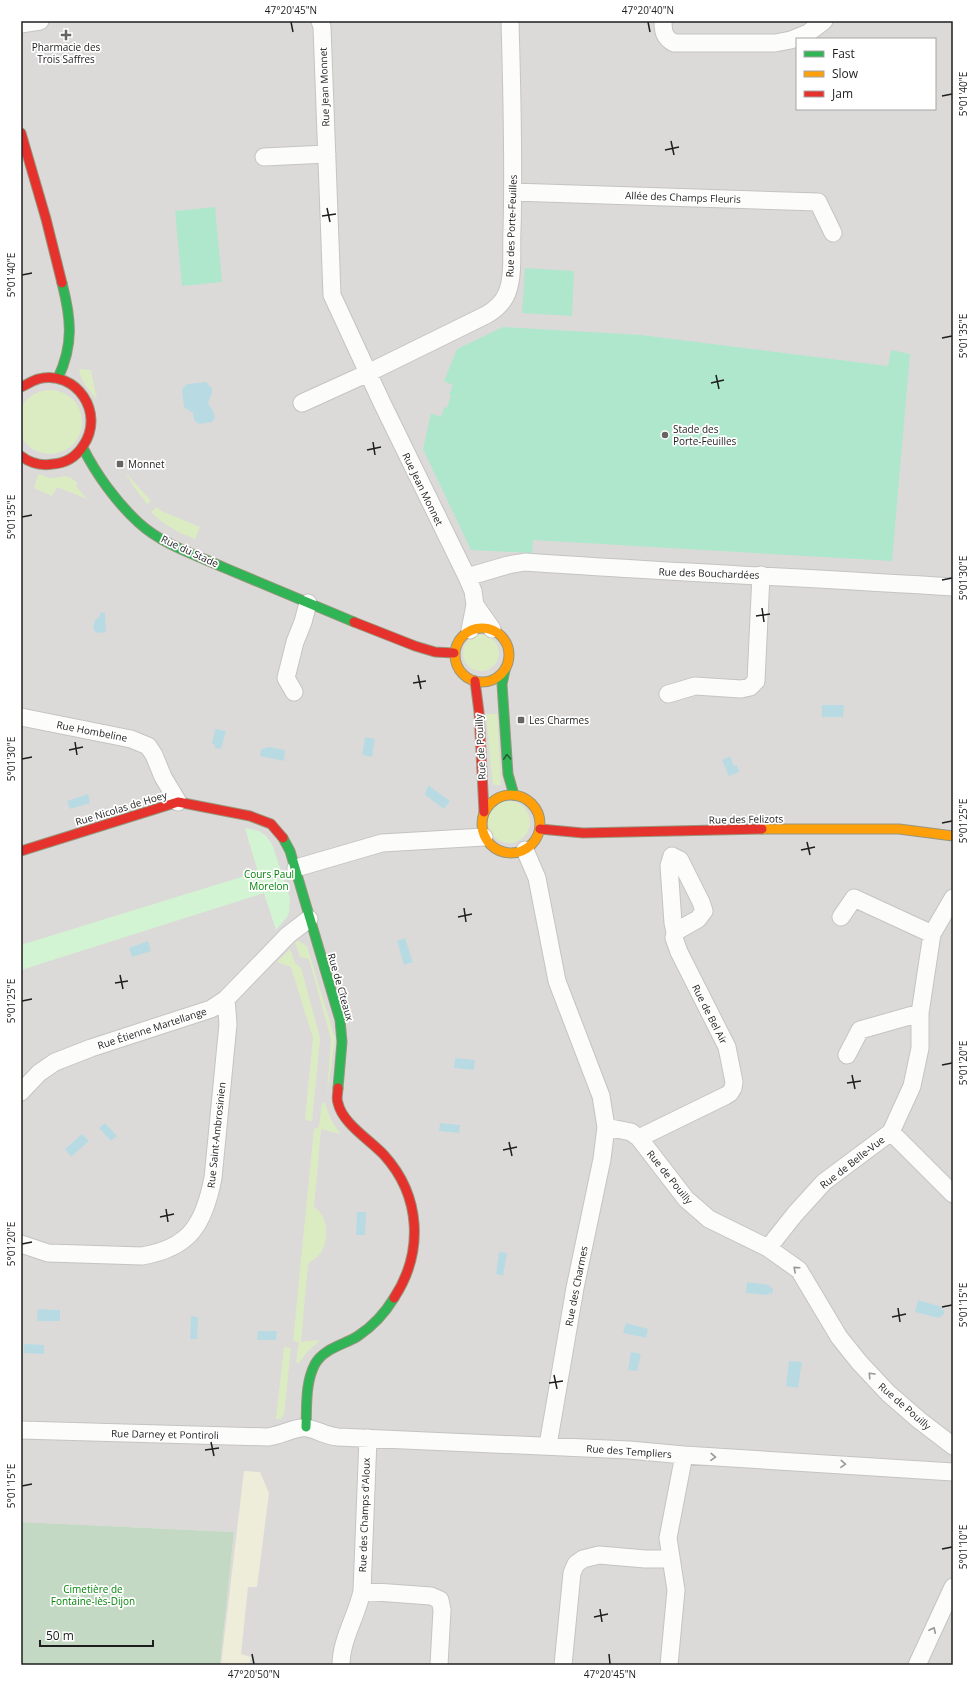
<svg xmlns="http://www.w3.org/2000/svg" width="974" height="1686" font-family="'Open Sans',sans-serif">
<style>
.residential{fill:#dcdad8;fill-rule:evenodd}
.religious{fill:#dbdad8}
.farmland{fill:#eeedd9}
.grass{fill:#dbecc3}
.cemetery{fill:#c4d9c4}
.park{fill:#d3f4d2}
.pitch{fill:#afe7cd}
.water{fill:#b8dbe3}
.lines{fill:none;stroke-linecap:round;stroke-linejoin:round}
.street-casing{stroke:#c5c4c3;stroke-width:19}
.fast-casing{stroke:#97977e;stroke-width:11}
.slow-casing{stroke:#97977e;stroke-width:11}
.jam-casing{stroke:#97977e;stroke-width:11}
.street{stroke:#fcfcfb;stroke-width:17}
.fast{stroke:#30b455;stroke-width:9}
.slow{stroke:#ff9f0a;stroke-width:9}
.jam{stroke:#e5322d;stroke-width:9}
.oneway{stroke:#266237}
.oneway2{stroke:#989898}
.ticks{fill:none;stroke:#1e1e1e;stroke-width:1.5}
.poi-dot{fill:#666564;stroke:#fff;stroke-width:1.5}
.labels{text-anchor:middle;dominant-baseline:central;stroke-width:3.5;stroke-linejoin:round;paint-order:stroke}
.poi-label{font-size:10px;fill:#1e1e1e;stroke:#fff;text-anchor:start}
.street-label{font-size:10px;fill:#1e1e1e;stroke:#fff}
.park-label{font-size:10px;fill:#048509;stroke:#fff}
.neatline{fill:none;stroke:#1e1e1e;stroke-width:1.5}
.ticks-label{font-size:10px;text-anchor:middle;fill:#1e1e1e}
</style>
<rect width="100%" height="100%" fill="#edeae7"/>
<path class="residential" d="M21,21H953V1665H220L234,1532L21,1522ZM797,39H935V109H797Z"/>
<path class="religious" d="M21,87L35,131L30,133L21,104Z
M41,156L52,190L48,192L37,157Z
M166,186L175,278L158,279L160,295L111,318L95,314L90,301L103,297L95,277L146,257L137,245L134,233L131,195Z
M116,195L132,235L139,256L84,279L76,254L69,214L70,198L76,197L81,209Z
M62,228L77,298L73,299L58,229Z
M41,236L55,302L52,303L37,237Z
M394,404L462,546L458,548L389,406Z
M21,483L52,496L57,487L89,500L84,515L21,490Z
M416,493L440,542L436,544L412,495Z
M200,529L253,550L249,560L196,539Z
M548,545L622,549L621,561L547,557Z
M633,549L881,564L880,575L633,562Z
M521,572L515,581L518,620H506L505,609L493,610L491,584L505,582L504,580L498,574Z
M114,1476H150V1519H113Z"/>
<path class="farmland" d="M244,1471L260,1472L269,1493L257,1587H248L241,1654L251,1657L249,1665H221Z"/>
<path class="grass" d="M79,369L91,370L97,400C89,390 81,382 79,369Z
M18 422a32 32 0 1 1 64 0a32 32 0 1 1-64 0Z
M125,472L151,501L147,504L134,487Z
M38,475C43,474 45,477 50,478C64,478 65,472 77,483L76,486L87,499L57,487L52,496L34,488Z
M157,507L161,511L200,527L195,539C177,532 164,525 151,512Z
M463 653a18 18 0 1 1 36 0a18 18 0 1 1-36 0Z
M486,714H497L501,785H493Z
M488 822a21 21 0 1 1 42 0a21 21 0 1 1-42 0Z
M297,941L300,942L307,946L335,1039L327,1095L331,1039L309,959L300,957L295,942Z
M290,949L295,963L301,968L320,1038L312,1121L305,1120L313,1038L291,967L277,962Z
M322,1103H325L330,1118L340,1134L321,1129L314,1207C329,1217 330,1243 318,1256C315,1259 311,1261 308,1264L301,1342L320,1340L307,1352L299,1363L296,1362L299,1342L293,1341L314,1129L319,1127Z
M284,1347L291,1348L284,1414L281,1419H276Z"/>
<path class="cemetery" d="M21,1522L234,1532L220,1665H21Z"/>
<path class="park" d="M245,828L259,831L266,836L272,844L290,898L289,912L287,917L276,930L264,893L21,970V945L258,872Z"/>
<path class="pitch" d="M215,207L222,282L182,286L175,211Z
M525,268L574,271L572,316L522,313Z
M503,327L641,335L888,366L891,350L910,354L892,561L533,540L532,553L471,550L423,449L431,413L441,417L444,407L447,408L451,396L449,394L453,385L444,381L457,349Z"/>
<path class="water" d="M206,382L212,388V393L208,403L213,411L215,418L212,422L199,424L194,420L193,413L184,407L182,389L187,384Z
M101,612L105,613L106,632L100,633L95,632L93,627L95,620L99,617Z
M822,705H844L843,717H822Z
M215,729L226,731L221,749L215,748V745L212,744Z
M365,737L375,739L372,757L362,755Z
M269,747L285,750L284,761L260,756L261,749Z
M730,756L734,766L737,765L739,772L729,776L722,760Z
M428,785L450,801L444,809L425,795Z
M88,794L90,803L70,809L67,801Z
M405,938L413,962L404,965L397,941Z
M148,941L151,951L132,957L129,948Z
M455,1058L475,1060L474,1070L454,1068Z
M105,1123L117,1136L111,1141L99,1128Z
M440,1123L460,1125L459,1133L439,1131Z
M82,1134L89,1141L71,1157L65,1149Z
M357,1212H366L365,1235H356Z
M499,1252L507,1253L503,1276L496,1274Z
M747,1282L770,1285L769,1287L773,1288L772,1294L769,1293L768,1295L746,1293Z
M918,1300L942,1307L941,1308L944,1311V1314L939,1318L915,1312Z
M38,1309L60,1310V1321H37Z
M191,1316L198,1317L197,1339H190Z
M626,1323L648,1329L646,1338L623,1333Z
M258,1331H277L276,1340H257Z
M24,1344L44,1345V1354L24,1353Z
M631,1352L641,1354L637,1371L628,1370Z
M789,1361L802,1362L798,1388L786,1386Z"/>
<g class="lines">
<defs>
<path id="street" d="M320,21L322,27L332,295L382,403L467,577L473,591L475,605L492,629
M663,21C663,31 664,38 674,43H775L791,40L808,33L824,21
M21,24L40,21
M264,157L327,154
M513,192L818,202L833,233
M302,403L368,373L486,315C495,310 503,303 507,293C514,276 511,249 512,230C514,160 512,91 510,21
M467,577L508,565L525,562C667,572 810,578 953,587
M470,630L475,605
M294,692L286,678L295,642L303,622L308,603
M668,694L695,686L741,689L750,687L756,681L761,575
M21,717L131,739L148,746L154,755L163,777L178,802
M525,850L537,878L557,981L601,1096L606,1127L602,1159L575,1288L548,1445
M672,856L680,860L701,902L704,911L698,919L675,932L673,923L669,866Z
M296,868L382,843L484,837
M841,917L854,898L932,934
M847,1055L860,1030L920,1013
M21,1092L39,1073L55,1062L91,1048L211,1009L226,999L288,935L309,919
M606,1127L631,1132L639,1138L686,1199L709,1219L768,1248L799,1270L839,1337L859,1362L888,1393L919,1420L953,1446
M891,1132L953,1194
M639,1138L725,1096L730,1093L733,1088L734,1082L727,1047L679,952L674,938L675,932
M21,1244L48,1253L142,1256C190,1248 204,1224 213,1178L228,1024L226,999
M768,1248L795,1214L824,1182L891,1132L912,1086L920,1048V1013L932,934L953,898
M21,1430L268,1437C279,1436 297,1426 307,1428C318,1430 326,1436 338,1437L629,1450L684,1455L953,1472
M362,1591L431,1596L440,1600L442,1610L439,1665
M341,1665C341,1639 357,1616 362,1591L368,1438
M563,1665L572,1573L576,1564L583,1559L599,1555L645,1559H671
M669,1665L676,1590L668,1538L684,1455
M917,1665L953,1587"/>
<path id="fast" d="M58,378C74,344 71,318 62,283
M83,448C96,474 117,503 139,523C163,545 196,555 225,568C268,586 311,604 354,622
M505,670L502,684L508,774L514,795
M283,838L290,851L340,1020L342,1042L338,1088
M306,1427C307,1406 305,1383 315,1364C324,1348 344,1345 358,1336C373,1326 385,1313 394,1298"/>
<path id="slow" d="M455 655a27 27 0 1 1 54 0a27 27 0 1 1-54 0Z
M482 824a29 29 0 1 1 58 0a29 29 0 1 1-58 0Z
M762,829H899L953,836"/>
<path id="jam" d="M21,133L46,219L62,283
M21,387C26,385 32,381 38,379C76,369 106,413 83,446C76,457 66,463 53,464C41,466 30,463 21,456
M354,622L415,646L435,652L454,653
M475,681L479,712L484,812
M540,829L583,833L762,829
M21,851L178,802L250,816L271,824L283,838
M338,1088C338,1093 336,1099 338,1103C342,1123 370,1140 384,1155C421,1196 424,1252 394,1298"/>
</defs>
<use href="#street" class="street-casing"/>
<use href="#fast" class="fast-casing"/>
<use href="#slow" class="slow-casing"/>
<use href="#jam" class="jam-casing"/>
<use href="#street" class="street"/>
<use href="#fast" class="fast"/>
<use href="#slow" class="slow"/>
<use href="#jam" class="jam"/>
</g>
<defs><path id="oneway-chevron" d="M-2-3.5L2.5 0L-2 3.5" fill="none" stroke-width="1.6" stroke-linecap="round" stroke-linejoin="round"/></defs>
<use class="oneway" href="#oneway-chevron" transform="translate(507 757) rotate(-93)"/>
<g class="oneway2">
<use href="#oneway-chevron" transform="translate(796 1269) rotate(-138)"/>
<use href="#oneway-chevron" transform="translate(871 1375) rotate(-133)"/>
<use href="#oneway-chevron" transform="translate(713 1457) rotate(3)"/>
<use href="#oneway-chevron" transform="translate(843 1464) rotate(3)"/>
<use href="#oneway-chevron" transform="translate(933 1630) rotate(-65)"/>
</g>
<path class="ticks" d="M291,22L293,32M648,22L650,32M942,96L952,94M671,141L674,155M665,150L679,147M327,208L330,222M322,216L336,214M22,275L32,273M942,338L952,336M716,375L719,389M711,383L724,380M373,442L375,455M367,450L381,447M22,517L32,515M942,580L952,578M762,608L764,622M756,616L770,614M418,675L421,689M413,683L426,681M75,742L77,755M69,750L83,747M22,759L32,757M942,823L952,821M807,842L810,855M801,850L815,847M464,908L466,922M458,917L472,914M120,975L123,989M115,983L128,981M22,1001L32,999M942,1065L952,1063M852,1075L855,1089M847,1083L861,1081M509,1142L512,1156M503,1150L517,1147M166,1209L168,1222M160,1217L174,1214M22,1244L32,1242M942,1307L952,1305M898,1308L900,1322M892,1317L906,1314M554,1375L557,1389M549,1383L563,1381M211,1442L214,1456M205,1450L219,1448M22,1486L32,1484M942,1549L952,1547M600,1609L602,1622M594,1617L608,1614M252,1654L254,1664M609,1654L610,1664"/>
<g class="poi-dot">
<path d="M64 29h4v4h4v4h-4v4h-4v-4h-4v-4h4z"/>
<circle cx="665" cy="435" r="4"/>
<rect x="116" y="460" width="8" height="8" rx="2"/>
<rect x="517" y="716" width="8" height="8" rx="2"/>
</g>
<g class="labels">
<g class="poi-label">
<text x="66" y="47" text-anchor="middle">Pharmacie des<tspan x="66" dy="12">Trois Saffres</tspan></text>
<text x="673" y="429">Stade des<tspan x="673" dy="12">Porte-Feuilles</tspan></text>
<text x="128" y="464">Monnet</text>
<text x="529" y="720">Les Charmes</text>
</g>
<g class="street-label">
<text transform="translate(324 87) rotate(-92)">Rue Jean Monnet</text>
<text transform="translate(683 197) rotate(2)">Allée des Champs Fleuris</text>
<text transform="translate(511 226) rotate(-88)">Rue des Porte-Feuilles</text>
<text transform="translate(423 489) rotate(64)">Rue Jean Monnet</text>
<text transform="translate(190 551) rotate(25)">Rue du Stade</text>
<text transform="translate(709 573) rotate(2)">Rue des Bouchardées</text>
<text transform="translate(92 731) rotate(11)">Rue Hombeline</text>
<text transform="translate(480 747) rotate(-93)">Rue de Pouilly</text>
<text transform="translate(121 808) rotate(-17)">Rue Nicolas de Hoey</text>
<text transform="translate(746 819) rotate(-1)">Rue des Felizots</text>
<text transform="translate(341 987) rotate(74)">Rue de Cîteaux</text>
<text transform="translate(710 1014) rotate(63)">Rue de Bel Air</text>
<text transform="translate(152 1028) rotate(-18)">Rue Étienne Martellange</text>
<text transform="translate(216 1135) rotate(-84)">Rue Saint-Ambrosinien</text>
<text transform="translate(852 1162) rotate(-38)">Rue de Belle-Vue</text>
<text transform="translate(670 1177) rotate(51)">Rue de Pouilly</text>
<text transform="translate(576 1286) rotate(-79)">Rue des Charmes</text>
<text transform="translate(905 1406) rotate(41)">Rue de Pouilly</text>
<text transform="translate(165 1434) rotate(1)">Rue Darney et Pontiroli</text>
<text transform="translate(629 1451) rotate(4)">Rue des Templiers</text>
<text transform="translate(364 1515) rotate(-88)">Rue des Champs d'Aloux</text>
</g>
<g class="park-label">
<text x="269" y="874">Cours Paul<tspan x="269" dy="12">Morelon</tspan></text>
<text x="93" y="1589">Cimetière de<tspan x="93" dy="12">Fontaine-lès-Dijon</tspan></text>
</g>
</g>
<rect width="974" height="1686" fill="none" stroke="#ffffff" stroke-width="44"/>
<rect x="796" y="38" width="140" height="72" fill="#ffffff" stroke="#a5a5a5"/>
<rect x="804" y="51" width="20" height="6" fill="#30b455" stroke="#a5a5a5"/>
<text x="832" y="58" font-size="12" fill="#1e1e1e">Fast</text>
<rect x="804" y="71" width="20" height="6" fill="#ff9f0a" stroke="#a5a5a5"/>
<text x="832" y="78" font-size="12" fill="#1e1e1e">Slow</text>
<rect x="804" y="91" width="20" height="6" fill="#e5322d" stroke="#a5a5a5"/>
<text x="832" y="98" font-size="12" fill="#1e1e1e">Jam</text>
<path d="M40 1640v6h113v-6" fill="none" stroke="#1e1e1e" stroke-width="2"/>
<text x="46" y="1640" font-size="12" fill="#1e1e1e" stroke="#ffffff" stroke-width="3" paint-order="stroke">50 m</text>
<rect x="22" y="22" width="930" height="1642" class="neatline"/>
<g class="ticks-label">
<text x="291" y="14">47°20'45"N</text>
<text x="648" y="14">47°20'40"N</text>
<text transform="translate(963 94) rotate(-90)" y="4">5°01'40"E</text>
<text transform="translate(11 275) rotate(-90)" y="4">5°01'40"E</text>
<text transform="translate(963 336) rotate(-90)" y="4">5°01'35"E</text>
<text transform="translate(11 517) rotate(-90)" y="4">5°01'35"E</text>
<text transform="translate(963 578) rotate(-90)" y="4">5°01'30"E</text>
<text transform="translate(11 759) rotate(-90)" y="4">5°01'30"E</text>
<text transform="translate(963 821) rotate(-90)" y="4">5°01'25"E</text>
<text transform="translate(11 1001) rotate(-90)" y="4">5°01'25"E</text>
<text transform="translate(963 1063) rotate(-90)" y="4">5°01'20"E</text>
<text transform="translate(11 1244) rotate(-90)" y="4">5°01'20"E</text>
<text transform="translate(963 1305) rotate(-90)" y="4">5°01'15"E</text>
<text transform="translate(11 1486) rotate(-90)" y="4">5°01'15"E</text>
<text transform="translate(963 1547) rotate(-90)" y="4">5°01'10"E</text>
<text x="254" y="1678">47°20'50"N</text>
<text x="610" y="1678">47°20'45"N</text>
</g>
</svg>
